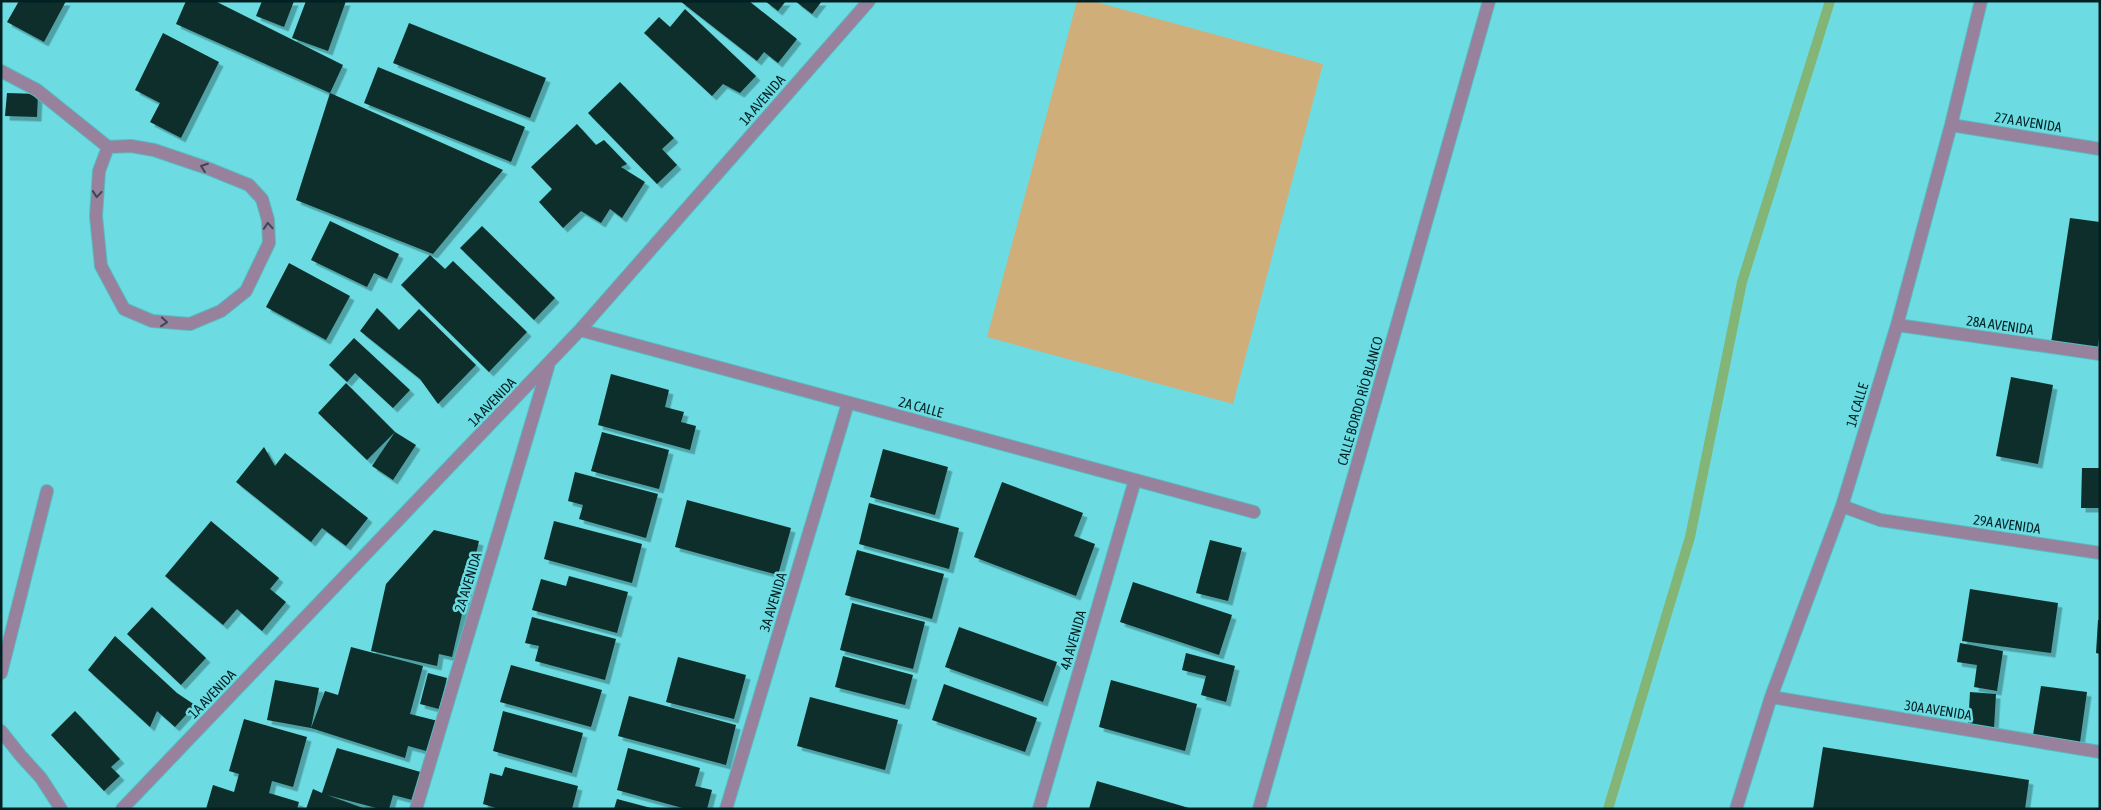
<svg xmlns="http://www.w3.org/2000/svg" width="2101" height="810" font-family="'Asap Condensed',sans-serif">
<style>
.green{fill:#cfae79}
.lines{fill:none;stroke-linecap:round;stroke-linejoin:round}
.stream{stroke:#83b676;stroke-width:10}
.building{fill:#0b2f29;filter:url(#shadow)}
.minor-casing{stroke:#59bac0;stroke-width:14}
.minor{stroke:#97819c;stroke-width:12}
.oneway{stroke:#3c4753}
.labels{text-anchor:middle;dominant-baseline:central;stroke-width:5;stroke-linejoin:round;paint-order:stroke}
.street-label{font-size:14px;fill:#002123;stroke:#6cdce2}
</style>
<defs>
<filter id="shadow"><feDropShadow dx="4.5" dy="4.5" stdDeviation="0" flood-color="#0004"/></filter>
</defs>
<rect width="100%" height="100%" fill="#6cdce2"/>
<path class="green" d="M1077,1H1092L1323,64L1233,404L987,337Z"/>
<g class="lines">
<path class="stream" d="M1608,809L1690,537L1742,282L1830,1"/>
</g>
<path class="building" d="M19,1H66L44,42L7,22Z
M186,1H215L343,65L330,93L503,170L433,254L296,200L330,93L176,24Z
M262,1H294L284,27L256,16Z
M306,1H346L328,51L292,38Z
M680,1H749L797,39L778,63L764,52L757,61Z
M765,1H786L778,11Z
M795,1H822L812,14Z
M685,9L756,76L740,93L723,84L712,96L644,33L659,17L670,27Z
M409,23L546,78L530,118L393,63Z
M163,33L219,62L181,138L150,122L160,103L135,90Z
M378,67L525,127L511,162L364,103Z
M620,82L674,138L662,149L677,165L657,184L588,113Z
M7,93L38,94L37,117L5,116Z
M577,124L596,145L604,140L627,164L621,167L645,182L622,218L610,209L601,223L581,211L563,228L539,202L552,189L531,167Z
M2070,218L2100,222V333L2097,350L2051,343Z
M330,221L399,254L387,279L374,273L367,287L311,260Z
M482,226L555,298L534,320L460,248Z
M430,255L445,269L453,261L527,332L489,372L401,285Z
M289,263L350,296L326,340L266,307Z
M377,308L399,330L419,309L476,365L438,404L420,379L360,331Z
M354,338L410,390L393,408L355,373L347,382L329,365Z
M611,374L669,390L665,407L684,412L681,422L696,426L690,450L598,425Z
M2011,377L2053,385L2038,464L1996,456Z
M346,383L395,432L367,460L318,413Z
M395,432L416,445L393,480L372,466Z
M602,432L669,450L659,489L591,471Z
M264,447L275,466L285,453L368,518L346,546L322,528L311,542L236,482Z
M883,449L948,467L935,515L870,497Z
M2082,468H2100V508H2081Z
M575,472L658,494L646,538L579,519L583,505L568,501Z
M1002,482L1083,513L1074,536L1095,544L1076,596L974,557Z
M687,500L791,528L778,575L675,547Z
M869,503L959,528L949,569L859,544Z
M211,521L279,578L270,589L286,602L262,631L237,609L223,625L165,576Z
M554,521L642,544L632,583L544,559Z
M434,530L479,541L452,657L439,654L437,666L371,651L386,584Z
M1210,540L1242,548L1228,601L1196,593Z
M857,550L944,574L932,619L845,595Z
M569,576L628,592L617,633L532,610L541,579L566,586Z
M1133,582L1232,615L1219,655L1120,622Z
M1970,589L2058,603L2051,653L1962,641Z
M852,603L925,622L913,669L840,650Z
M152,607L206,658L181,685L127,634Z
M532,617L616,639L605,680L535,661L539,646L525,643Z
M2098,620H2100V654L2096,653Z
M959,627L1057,662L1043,702L945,667Z
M115,636L177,693L195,705L175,727L157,711L150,727L88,670Z
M1960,643L2003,651L1997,691L1974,687L1977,665L1957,662Z
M351,647L423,666L410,714L438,721L430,752L408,746L405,758L311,728L325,691L338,695Z
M1186,653L1235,666L1226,702L1201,695L1206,676L1182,670Z
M843,656L913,675L905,705L835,687Z
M678,657L746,675L734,719L666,702Z
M511,665L602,690L591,727L500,702Z
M428,673L447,678L439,709L420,704Z
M275,680L319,688L311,728L267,720Z
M1111,680L1197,704L1185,751L1099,727Z
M944,684L1037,718L1025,752L932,720Z
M2041,686L2087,692L2080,742L2033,735Z
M1970,692L1996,694L1994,728L1968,727Z
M629,696L736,725L726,765L618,736Z
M810,697L898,720L885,770L797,746Z
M75,711L120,759L111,767L120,776L104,791L51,735Z
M503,711L583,733L572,773L493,751Z
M244,719L307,737L293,787L272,781L269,793L299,802L297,809H206L213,785L234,792L239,774L229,771Z
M1823,747L2029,780L2025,809H1813Z
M337,748L424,773L416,801L393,795L389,809H380L327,795L366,809H306L313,789L322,793Z
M628,748L700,768L695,786L712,790L707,809H686L617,790Z
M505,767L578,786L572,809H499L483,804L490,773L502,776Z
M1097,781L1189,808V809H1089Z
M617,799L651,808L650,809H614Z"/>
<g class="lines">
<defs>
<path id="minor" d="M1,71L37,90L108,147L131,146L154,150L207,168L249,185L262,199L268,220L269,243L246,291L221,311L190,324L152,321L124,309L101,266L96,216L99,171L108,147
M1951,125L2100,149
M1897,325L2100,354
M580,330L1254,512
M1842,506L1880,520L2100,553
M1,673L47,491
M1771,697L2100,752
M1,731L21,756L41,778L61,809
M122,809L580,330L869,1
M416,809L548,367
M726,809L848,403
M1039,809L1135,480
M1259,809L1489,1
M1736,809L1771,697L1842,506L1897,325L1951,125L1981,1"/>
</defs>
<use href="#minor" class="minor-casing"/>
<use href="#minor" class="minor"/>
</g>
<defs><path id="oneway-chevron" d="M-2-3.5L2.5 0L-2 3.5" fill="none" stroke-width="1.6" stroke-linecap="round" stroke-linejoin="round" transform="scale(1.25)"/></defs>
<g class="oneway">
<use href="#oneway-chevron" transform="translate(204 167) rotate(-160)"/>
<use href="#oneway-chevron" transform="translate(97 194) rotate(95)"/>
<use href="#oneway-chevron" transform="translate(268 226) rotate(-94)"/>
<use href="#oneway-chevron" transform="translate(164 322) rotate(5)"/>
</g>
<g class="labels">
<g class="street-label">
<text transform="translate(762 100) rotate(-49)">1A AVENIDA</text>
<text transform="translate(2028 122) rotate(9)">27A AVENIDA</text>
<text transform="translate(2000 325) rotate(8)">28A AVENIDA</text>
<text transform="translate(1360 401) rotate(-74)">CALLE BORDO RÍO BLANCO</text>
<text transform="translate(492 402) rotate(-46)">1A AVENIDA</text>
<text transform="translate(1857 405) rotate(-73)">1A CALLE</text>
<text transform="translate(921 407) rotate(15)">2A CALLE</text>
<text transform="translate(2007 524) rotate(8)">29A AVENIDA</text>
<text transform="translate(468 582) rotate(-73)">2A AVENIDA</text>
<text transform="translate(773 602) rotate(-73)">3A AVENIDA</text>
<text transform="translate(1073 640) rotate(-74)">4A AVENIDA</text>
<text transform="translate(212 694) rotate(-46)">1A AVENIDA</text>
<text transform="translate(1938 710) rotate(9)">30A AVENIDA</text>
</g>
</g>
<rect width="2101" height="810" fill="none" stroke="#002123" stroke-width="5"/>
</svg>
